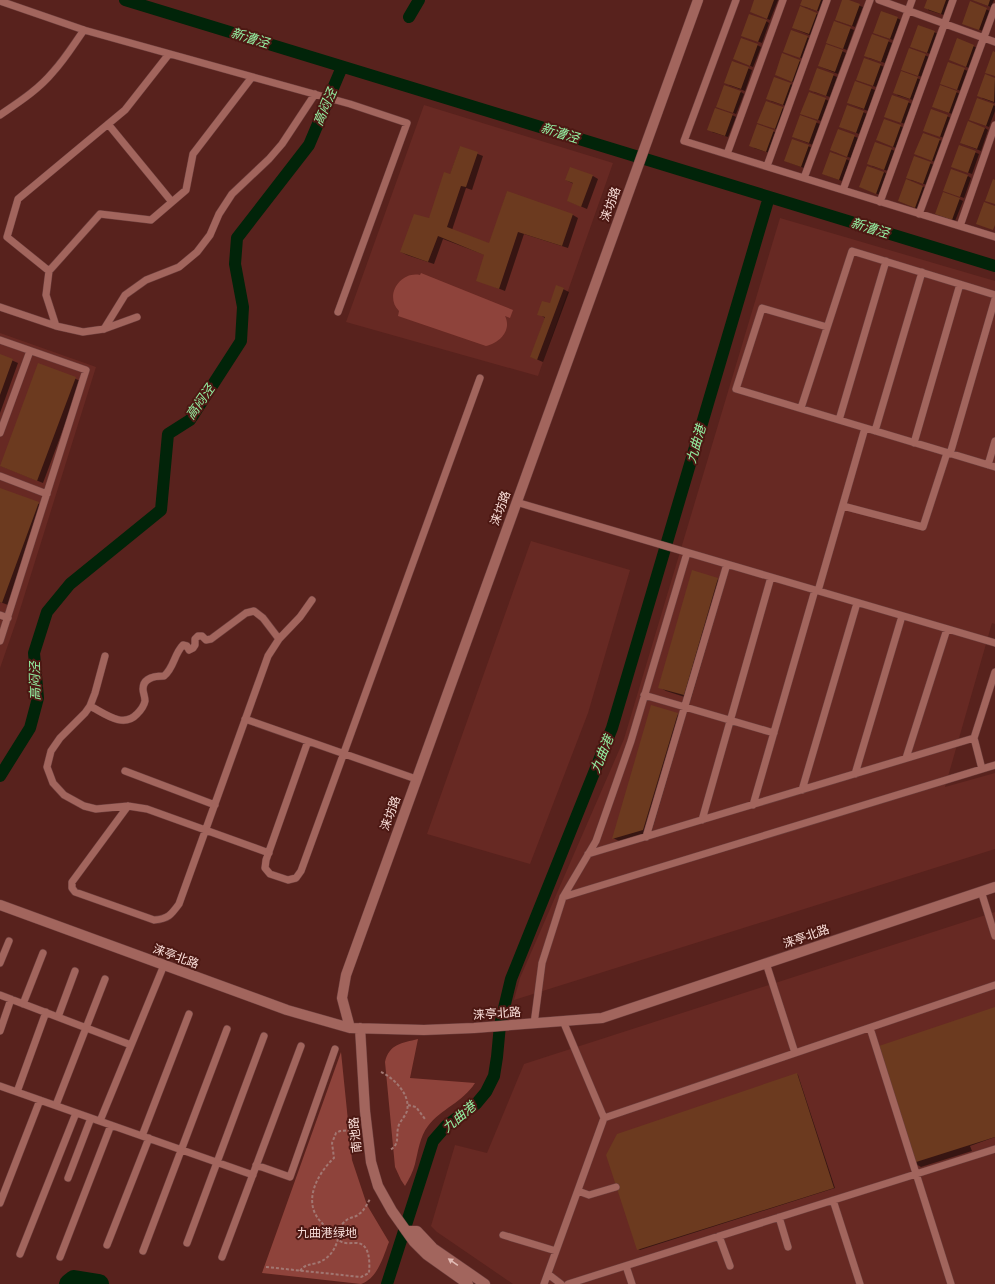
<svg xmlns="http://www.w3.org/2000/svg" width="995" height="1284" font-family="'PT Sans','Noto Sans SC',sans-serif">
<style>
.built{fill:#672923}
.green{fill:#8e433b}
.shadow{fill:#0007}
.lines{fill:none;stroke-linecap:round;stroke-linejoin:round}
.canal{stroke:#012409;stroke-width:12}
.river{stroke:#012409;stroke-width:20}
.building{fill:#6c3a1f}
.service-casing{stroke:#6d3f3d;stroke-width:8}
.tertiary-casing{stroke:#6d3f3d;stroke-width:11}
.path{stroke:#a27772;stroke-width:2;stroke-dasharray:3 2;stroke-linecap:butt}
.service{stroke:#a2655d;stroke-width:7}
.tertiary{stroke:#a2655d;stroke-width:10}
.oneway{fill:#e1bbb5}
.labels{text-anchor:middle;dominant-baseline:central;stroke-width:4;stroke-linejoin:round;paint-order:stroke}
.street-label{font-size:12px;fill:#fce0db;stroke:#4c1813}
.park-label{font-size:12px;fill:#f7deda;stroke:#4c1813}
.water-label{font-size:13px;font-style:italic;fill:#94f0a2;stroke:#4c1813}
</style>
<rect width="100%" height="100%" fill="#58221d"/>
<path class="built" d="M424,105L613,163L538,376L346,322Z
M780,218L995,281V624L992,623L945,787L995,773V849L514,1000L520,978L624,739Z
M0,333L96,367L17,619L0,668Z
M531,541L630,570L588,713L530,864L427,834Z
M995,912V1284H513L437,1232L431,1226L455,1145L487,1153L524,1064Z"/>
<path class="green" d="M421,273L513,310L510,318L505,316C512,330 500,343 486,346L398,316L399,311C384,296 400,271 420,275Z
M418,1039L410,1078L475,1083C463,1102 441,1109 428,1126C420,1136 418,1152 415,1164C413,1172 409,1179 405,1186L401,1180L395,1167L385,1062C389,1044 402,1043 418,1039Z
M341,1052L352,1160L367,1205L389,1242C383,1257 378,1278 361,1284L262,1273Z"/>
<path class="shadow" d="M755,0H778L770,20L751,12Z
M803,0H825L821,12L805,7Z
M843,0L863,7L855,27L839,21Z
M928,0H950L944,15L928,10Z
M973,0H994L991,7Z
M971,3L990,11L983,31L967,25Z
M816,14L820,15L812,36L793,28Z
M897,18L901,20L893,40L877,34Z
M766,21L769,23L762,43L746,37Z
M835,22L854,30L847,50L831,44Z
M792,31L811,39L804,59L788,53Z
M934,32L938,34L930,54L914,48Z
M873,35L892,43L885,63L869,58Z
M757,45L761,47L753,67L734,59Z
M973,46L977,48L969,68L950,60Z
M910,49L929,57L922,77L906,71Z
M842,51L846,53L838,74L819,66Z
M799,61L803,63L795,83L776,75Z
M733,62L752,70L745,91L729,85Z
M949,63L968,71L961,91L945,85Z
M880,65L884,67L876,87L860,81Z
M818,69L837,77L830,97L814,92Z
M986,75L995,79V103L982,98Z
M917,78L921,80L913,100L897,95Z
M856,83L875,90L868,111L848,103Z
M791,84L794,86L786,106L771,101Z
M741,92L744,94L736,114L721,108Z
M956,92L960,94L952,114L933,107Z
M893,96L912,104L905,124L889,118Z
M825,99L829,101L821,121L805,115Z
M993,105L995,106V111L989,127L973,121Z
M782,108L786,110L778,130L762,124Z
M932,110L951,118L944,138L928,132Z
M863,112L867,114L859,134L843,128Z
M732,115L736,117L728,137L712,132Z
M801,117L820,124L813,145L793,137Z
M758,125L777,133L770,153L754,148Z
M900,126L904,128L896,148L877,140Z
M985,128L988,130L981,151L961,143Z
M839,130L858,138L851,158L835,152Z
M939,140L943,141L935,162L916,154Z
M876,143L895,151L888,171L872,166Z
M808,146L812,148L804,168L788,162Z
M960,146L979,154L972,174L956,168Z
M460,147L483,156L472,190L466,188L452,230L490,244L507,192L573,215L578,218L568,248L524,234L505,291L477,280L485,255L443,239L434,264L407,255L401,252L429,219L450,175Z
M915,157L934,165L927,185L911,180Z
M846,159L850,161L842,181L826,175Z
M884,172L887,174L880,195L860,187Z
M593,176L598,179L587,209L568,201L574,184L566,180Z
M968,176L971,178L964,198L948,192Z
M922,186L926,188L918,209L899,201Z
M959,199L963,201L955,221L939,215Z
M563,289L569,292L543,362L531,357L545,318L539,314L550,305Z
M0,355L18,363L0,413Z
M39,365L81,381L43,483L1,466Z
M0,489L44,506L8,605L0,602Z
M718,579L725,583L691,699L666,691L659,687Z
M678,714L685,718L651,834L621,842L613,838Z
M995,1008V1137L970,1146L972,1151L921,1167L914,1163Z
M797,1074L798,1075L835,1188L640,1250L638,1249Z"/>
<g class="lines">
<path class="canal" d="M125,0L995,266
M409,17L419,0
M0,776L30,728L38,698L34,653L47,612L70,584L161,510L168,434L190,420L241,341L243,307L235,264L237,238L309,145L342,67
M387,1284L433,1141L447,1125L476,1104L486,1092L494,1076L497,1057L500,1025L511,979L612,728L769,197"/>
<path class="river" d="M69,1284L74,1280L99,1284"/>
</g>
<path class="building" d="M754,0H774L767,19L750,12Z
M802,0H821L817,11L800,5Z
M842,0H849L860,4L852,26L835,20Z
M927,0H946L941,14L924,8Z
M972,0H990L988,6Z
M970,1L987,8L979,30L962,24Z
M800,6L817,13L809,34L792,28Z
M881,11L898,17L890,39L873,33Z
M749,14L767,20L758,42L741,36Z
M834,21L851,27L843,49L826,43Z
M918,25L935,31L927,53L910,47Z
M791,30L808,36L800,58L783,52Z
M872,34L889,40L881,62L864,56Z
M741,38L758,44L750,66L733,59Z
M957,38L974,45L966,67L949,60Z
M826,44L843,50L835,72L818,66Z
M909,48L926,54L918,76L901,70Z
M993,51L995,52V76L985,73Z
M782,53L800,60L792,82L775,75Z
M864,58L881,64L873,86L856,80Z
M732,61L749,67L741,89L724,83Z
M948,62L965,68L957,90L940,84Z
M817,68L834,74L826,96L809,90Z
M901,71L918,77L910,99L893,93Z
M985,74L995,78L994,102L977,96Z
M774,77L791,83L783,105L766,99Z
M855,81L872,87L864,109L847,103Z
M724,85L741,91L733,113L716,107Z
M940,85L957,91L949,113L932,107Z
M809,92L826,98L818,120L800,114Z
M892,95L909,101L901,123L884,117Z
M977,98L994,104L986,126L969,120Z
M766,101L783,107L775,129L757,123Z
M847,105L864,111L856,133L839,127Z
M715,108L733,114L725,136L707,130Z
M931,109L948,115L940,137L923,131Z
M800,115L817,121L809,143L792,137Z
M884,119L901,125L893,147L876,140Z
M968,121L985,128L977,149L960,143Z
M757,124L774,130L766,152L749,146Z
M838,129L855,135L847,157L830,150Z
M923,133L940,139L932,161L914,154Z
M792,139L809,145L801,167L784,161Z
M875,142L892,148L884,170L867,164Z
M959,145L976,151L968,173L951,167Z
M460,146L478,152L466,187L461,186L447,227L489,243L507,191L573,214L562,246L518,232L499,289L476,281L484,255L438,236L428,262L400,252L414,214L429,218L444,172L450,174Z
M830,152L847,158L839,180L822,174Z
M914,156L931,162L923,184L906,178Z
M867,166L884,172L876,194L859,187Z
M570,167L593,175L581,207L567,201L573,183L565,180Z
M951,169L968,175L960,197L943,191Z
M906,179L923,186L915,208L898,201Z
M993,179L995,180V204L985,201Z
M943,192L960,198L952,220L935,214Z
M984,202L995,206V225L993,230L976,224Z
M556,285L564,288L537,360L530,357L545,317L537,315L542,301L550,303Z
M0,354L13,359L0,395Z
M38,363L76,377L37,481L0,466Z
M0,488L39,502L2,603L0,602Z
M692,570L718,578L684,695L658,688Z
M651,705L678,713L643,830L612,839Z
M995,1007V1137L913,1163L876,1047Z
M797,1073L834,1188L637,1250L606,1155L617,1134Z"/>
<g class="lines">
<defs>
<path id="service" d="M736,0L684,141L995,237
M879,0L995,42
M0,1L84,30L350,104L407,123L338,312
M0,115C19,102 38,90 53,72C65,59 74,44 84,30
M108,124L172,202
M727,154L783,0
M767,166L827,0
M804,178L870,0
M843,190L912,0
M880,202L953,0
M919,214L995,7
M960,226L995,125
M49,271L7,237L18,199L125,110L169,54
M0,307L56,326L83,332L104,329L137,317
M56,326L46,295L49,271L100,214L151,220L186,190L193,154L252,77
M827,327L762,308L736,389L995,467
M104,329L125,295L146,280L179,267L197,252L210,235L219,214L232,194L269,159L282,144L315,94
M0,340L86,370L0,641
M801,408L852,251L995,295
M839,420L886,261
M875,431L922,272
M0,433L30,351
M914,443L960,284
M950,454L995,299
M988,465L995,441
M0,476L47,494
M516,502L995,643
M843,506L923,527L947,453
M818,591L865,428
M0,615L8,618
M105,656L95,693L90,706L85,713L60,738L51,751L47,767L53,783L64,795L84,806L96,809L128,806L147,809L269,853
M644,695L774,733
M90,706C104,713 123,729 137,714C141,710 144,706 145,701C145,696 143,693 143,689C143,677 156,676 164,676C174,668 174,654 183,645L187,646L189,650L193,648L195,645V639L198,636H202L206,640L211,639L246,613L254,611L263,618L279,639
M245,719L416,779
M308,741L266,860L265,868L270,874L288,880L296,878L301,871L480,378
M906,758L947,629
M982,769L974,738L995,672
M125,771L215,805
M855,774L902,616
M802,790L857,603
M753,805L815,590
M128,806L72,882V888L75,892L154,920C168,919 171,915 179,904L268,656L279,639L300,617L312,600
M702,820L771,577
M646,837L727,564
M588,854L974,738
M981,891L995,936
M563,897L995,765
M0,963L9,941
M766,963L795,1053
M0,995L131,1045
M23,1004L43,953
M58,1017L75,971
M563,1021L604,1118
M534,1024L542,963L563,897L596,841L631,741L687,553
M870,1028L951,1284
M0,1031L11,999
M0,1086L253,1175
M17,1092L46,1012
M56,1105L105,979
M100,1121L164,965
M142,1136L189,1014
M256,1165L290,1177L335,1049
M68,1178L91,1118
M578,1191L589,1195L616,1187
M833,1200L860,1284
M0,1203L40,1100
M779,1217L788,1247
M503,1235L556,1251
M719,1236L730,1266
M187,1243L264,1036
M107,1245L149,1138
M143,1251L227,1029
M20,1254L76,1113
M60,1257L111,1125
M222,1257L301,1046
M626,1266L632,1284
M548,1274L561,1284
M544,1284L604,1118L995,985
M568,1284L995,1149"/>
<path id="tertiary" d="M0,905L287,1010L350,1028L424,1030L474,1028L602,1018L995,887
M350,1028L342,998L346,975L698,0
M360,1028L365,1111L371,1162L378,1186L392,1211L414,1242L427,1255L468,1284
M406,1231H417L433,1248L485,1284"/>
</defs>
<use href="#service" class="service-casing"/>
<use href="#tertiary" class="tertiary-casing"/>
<path class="path" d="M381,1072C394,1078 411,1095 407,1111C405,1117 399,1122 398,1128C396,1137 400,1144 390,1150
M408,1105L416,1107L425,1119
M351,1130L340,1131L336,1133L332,1143L334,1158C317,1174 302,1202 321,1222C324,1225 329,1231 333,1230C339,1229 343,1222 348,1219C352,1217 356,1217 359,1214C364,1211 367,1204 370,1199
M266,1267L361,1277L369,1273C370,1262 370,1242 355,1243C350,1243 344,1244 340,1241C337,1238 335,1233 334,1230
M300,1271C305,1264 310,1265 317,1263C329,1259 335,1250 338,1239"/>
<use href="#service" class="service"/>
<use href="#tertiary" class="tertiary"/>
</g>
<defs><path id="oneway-solid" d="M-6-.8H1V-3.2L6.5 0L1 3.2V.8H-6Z"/></defs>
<use class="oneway" href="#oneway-solid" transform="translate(453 1262) rotate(-145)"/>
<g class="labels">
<g class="street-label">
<text transform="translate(610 204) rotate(-70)">涞坊路</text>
<text transform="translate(500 508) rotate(-70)">涞坊路</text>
<text transform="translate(390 813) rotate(-70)">涞坊路</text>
<text transform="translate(806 936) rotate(-19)">涞亭北路</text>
<text transform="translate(176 956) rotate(20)">涞亭北路</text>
<text transform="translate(497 1013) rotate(-4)">涞亭北路</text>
<text transform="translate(355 1135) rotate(-96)">南池路</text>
</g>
<g class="park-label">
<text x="327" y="1232">九曲港绿地</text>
</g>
<g class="water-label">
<text transform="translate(250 38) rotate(17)">新漕泾</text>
<text transform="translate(325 107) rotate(-67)">高闷泾</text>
<text transform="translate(560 133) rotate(17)">新漕泾</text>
<text transform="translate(870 228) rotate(17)">新漕泾</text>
<text transform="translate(200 402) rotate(-55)">高闷泾</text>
<text transform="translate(696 444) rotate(-74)">九曲港</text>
<text transform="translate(35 681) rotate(-91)">高闷泾</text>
<text transform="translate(602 754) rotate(-68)">九曲港</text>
<text transform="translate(459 1117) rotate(-40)">九曲港</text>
</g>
</g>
</svg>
